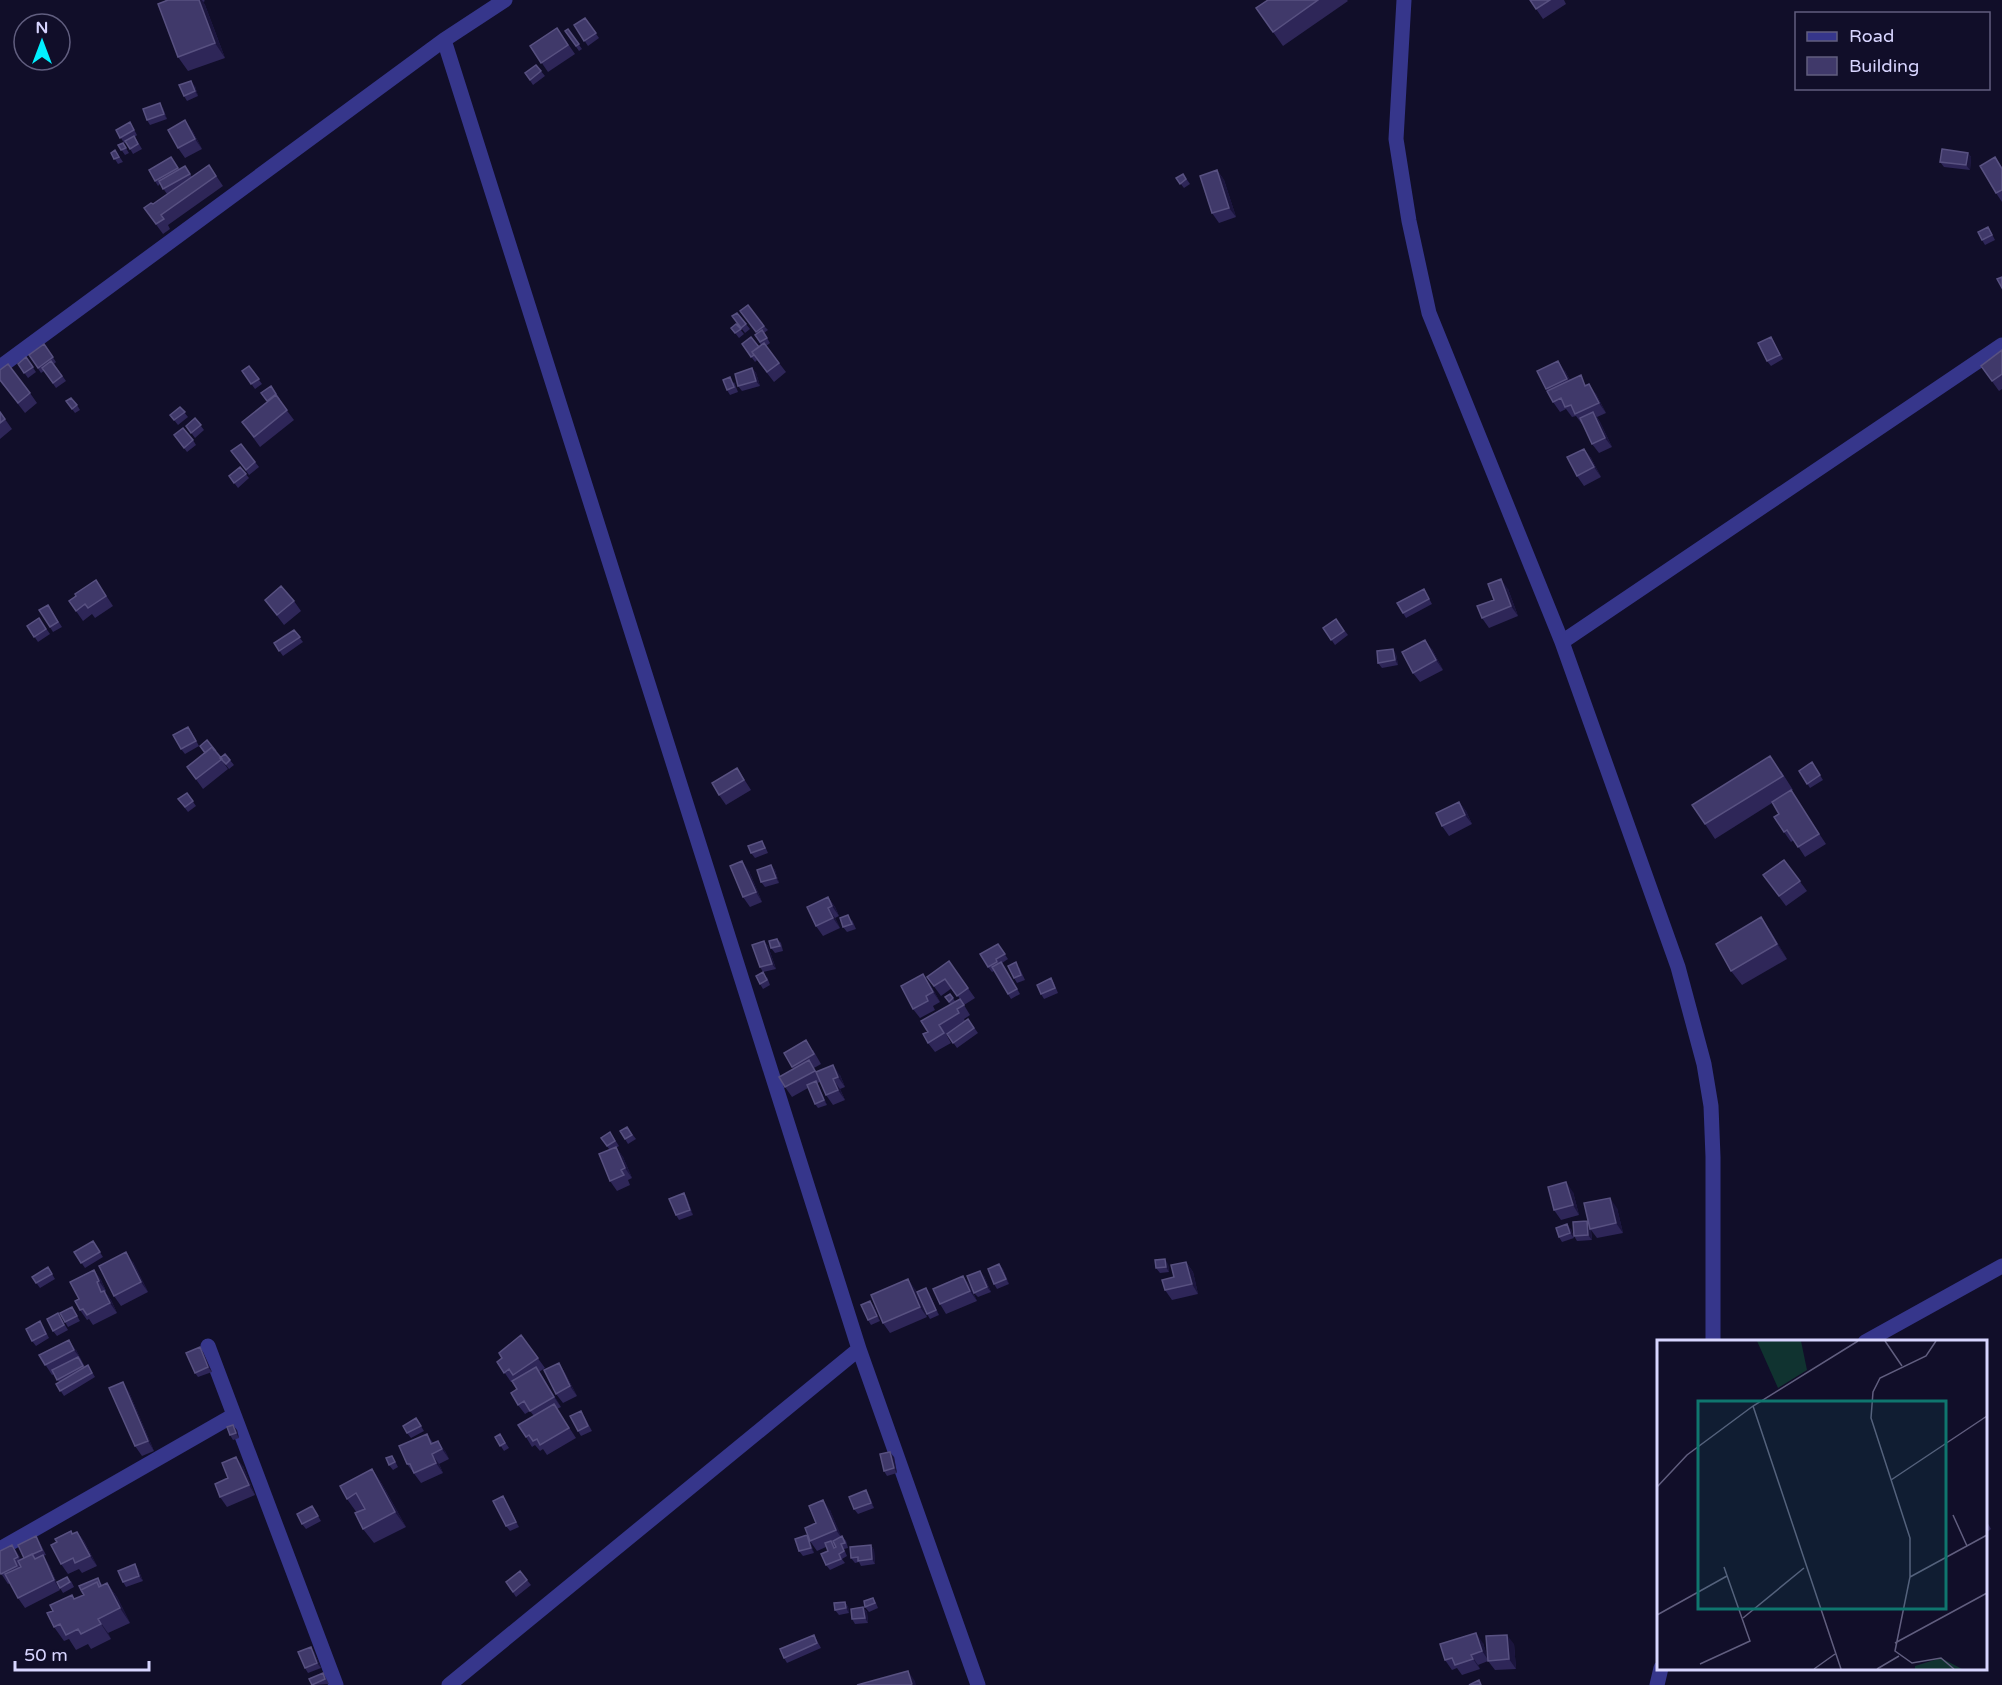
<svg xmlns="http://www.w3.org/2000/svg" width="2002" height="1685" font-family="'Varela Round',sans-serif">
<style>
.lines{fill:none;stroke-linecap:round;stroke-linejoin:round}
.street{stroke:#36368b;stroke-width:15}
.wall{fill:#2e2658}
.shaded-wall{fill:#1b153d}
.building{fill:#40396a;stroke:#585181;stroke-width:1.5}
.inset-road{fill:none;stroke:#615e7f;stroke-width:1.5}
.view{fill:#0f766e;fill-opacity:0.15;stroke:#0f766e;stroke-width:3}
.inset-edge{fill:none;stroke:#d8d5ff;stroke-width:3}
</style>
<rect width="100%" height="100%" fill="#110e29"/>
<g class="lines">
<path class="street" d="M1404,0L1396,139L1409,221L1429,313L1562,642L1678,967L1704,1064L1711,1106L1713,1157V1342
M444,40L859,1349L978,1685
M0,367L444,40L505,0
M1562,642L2002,345
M1865,1342L2002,1266
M208,1346L336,1685
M0,1549L234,1415
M449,1685L859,1349
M1657,1685L1661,1668"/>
</g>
<path class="wall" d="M165,0H204L205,1L203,2L205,5L225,58L188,71L178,57Z
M1268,0H1347L1348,1L1283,46L1256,8Z
M1530,0H1564L1566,4L1543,19Z
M585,18L599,38L588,46L574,25Z
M557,28L575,54L548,72L530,46Z
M568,29L582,49L579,51L565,31Z
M536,65L545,76L533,85L525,73Z
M195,86L198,96L187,101L184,96Z
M163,108L167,119L150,125L147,120Z
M130,122L137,135L135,137L142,149L133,154L126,142L124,143L116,130Z
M192,130L202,149L185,158L178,148Z
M123,143L129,153L125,155L118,145Z
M115,150L123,162L118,164L111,153Z
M1968,153L1971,157L1970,170L1944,167L1940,162Z
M171,157L179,170L185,166L192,177L209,165L223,186L168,225L170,229L163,234L144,208L153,204L172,191L167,194L160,184L158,186L155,181Z
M1995,157L2002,167V202L1996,193Z
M1217,170L1224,180L1236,217L1219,223L1212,213Z
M1183,174L1190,184L1184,188L1176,178Z
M1991,232L1995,240L1985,245L1982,240Z
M740,311L764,326L768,330L764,333L770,343L766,346L786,372L774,382L757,360L755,362L742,344L759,347L761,345L755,335L757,333Z
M737,313L750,329L745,333L732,316Z
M736,324L744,334L739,338L731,328Z
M1771,337L1783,359L1771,366L1767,361Z
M44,344L56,362L54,364L66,381L56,388L44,371L41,373L29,355Z
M2002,350V389L1999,391L1981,366Z
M26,357L36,372L28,378L18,364Z
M249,366L262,384L255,389L242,371Z
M752,368L756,373L760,386L742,391L738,386Z
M0,370L30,393L37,403L25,413L0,381Z
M1565,371L1570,380L1587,385L1596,394L1606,413L1597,417L1600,422L1612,447L1599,453L1592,444L1583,424H1582L1576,416L1572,417L1566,409L1560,412L1553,402L1546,389Z
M734,382L738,392L730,395L727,390Z
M271,386L280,399L279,400L294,420L260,447L242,422L267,402L261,393Z
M66,401L77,405L80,410L75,413Z
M180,407L188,417L178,425L170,415Z
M0,412L12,429L0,439Z
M195,418L204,430L195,438L186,426Z
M174,435L193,440L196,445L187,452Z
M241,444L259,467L249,475L235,456Z
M1584,449L1591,458L1601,477L1584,486L1577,476Z
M240,467L249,478L238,488L229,476Z
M96,580L113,606L95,618L92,614L83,621L69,601Z
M1424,589L1432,604L1406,618L1403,613Z
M1508,589L1518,616L1489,628L1482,618L1494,600Z
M265,600L294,601L301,611L284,625Z
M48,605L62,627L53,632L39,610Z
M39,618L50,634L38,642L27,626Z
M1336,619L1348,635L1335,645L1323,628Z
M294,630L303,642L283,656L274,643Z
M1432,649L1443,670L1420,682L1413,673Z
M1396,654L1398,665L1382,668L1378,663Z
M191,731L199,746L185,754L181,749Z
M207,740L228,769L203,789L187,767L205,753Z
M225,754L234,765L229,769L220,758Z
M1812,762L1823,780L1810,788L1799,771Z
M737,768L751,790L726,805L719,795Z
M1781,771L1793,790L1791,791L1826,844L1805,857L1794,840L1791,842L1784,832L1779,814L1772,803L1715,839L1705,824Z
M187,793L196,806L188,812L178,799Z
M1459,802L1466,811L1472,824L1449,836L1442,826Z
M765,846L768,853L755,858L751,853Z
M1784,860L1807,891L1786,906L1763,875Z
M771,865L775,870L779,883L765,887L761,882Z
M749,871L762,902L750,907L743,897Z
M828,897L835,907L839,916L835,918L840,928L823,936L816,926Z
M1761,917L1771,932L1787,959L1742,985L1731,971Z
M852,920L856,929L847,932L843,927Z
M777,939L781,943L783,951L775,953L771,948Z
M764,941L768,946L776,969L763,972L760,967Z
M998,944L1008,959L1002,963L1020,994L1011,999L994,971L992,972L988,967Z
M949,961L975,998L964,1005L970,1015L964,1019L965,1021L968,1019L978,1033L957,1048L947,1034H946L951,1043L935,1052L928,1043V1032L950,1004L945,997L950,994L955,1001L960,999L952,988L941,996L927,977Z
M1019,967L1025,980L1017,983L1014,978Z
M923,974L930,984L940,1002L933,1006L935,1010L920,1018L913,1009Z
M767,977L770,985L763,989L760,984Z
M1051,978L1054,983L1058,993L1044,999L1041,994Z
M813,1050L821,1064L814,1068L817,1072L840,1075L845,1087L840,1089L845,1100L833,1105L826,1095L820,1082L817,1083L827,1105L818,1108L815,1104L808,1088L792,1097L785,1087L793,1069L784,1053Z
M627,1127L636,1139L628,1144L620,1131Z
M610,1132L619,1146L616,1148L623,1157L632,1178L628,1180L630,1185L617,1191L610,1181L609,1149L601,1138Z
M1573,1192L1579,1215L1561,1220L1554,1210Z
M684,1193L687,1198L693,1215L679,1220L676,1215Z
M1617,1208L1623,1233L1597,1238L1591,1230L1592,1240L1577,1241L1574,1236L1589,1224Z
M1571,1229L1574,1238L1562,1242L1559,1237Z
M93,1241L103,1257L85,1268L74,1252Z
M133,1262L148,1292L121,1306L114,1296Z
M1186,1262L1193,1272L1198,1294L1172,1300L1165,1290L1174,1277Z
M999,1264L1003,1269L1009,1284L997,1289L994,1284Z
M1168,1264L1169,1272L1160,1273L1156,1268Z
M48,1267L55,1279L40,1288L32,1277Z
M94,1270L101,1280L106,1291L105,1292L111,1300L117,1313L93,1325L89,1319L87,1320L80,1310L79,1299Z
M963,1276L970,1286L977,1301L946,1314L940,1304Z
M984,1276L991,1292L978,1297L974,1293Z
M915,1289L927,1317L890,1333L883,1323Z
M929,1293L939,1315L930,1319L927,1314Z
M870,1301L874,1306L880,1321L871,1325L868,1320Z
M72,1307L80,1321L68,1327L65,1322Z
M58,1313L68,1330L57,1336L53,1331Z
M43,1326L49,1338L36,1346L32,1341Z
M521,1335L545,1368L539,1372L561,1407L557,1409L576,1438L547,1455L543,1449L540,1451L535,1445L532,1447L526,1437L534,1416L530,1411L525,1414L518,1405L517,1389L513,1382H511L497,1362L502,1358Z
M76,1350L85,1367L88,1365L95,1377L64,1396L56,1384L59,1382L54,1374L52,1375L39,1355Z
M203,1352L212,1372L198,1377L195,1373Z
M559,1363L565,1373L577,1396L563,1403L556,1394Z
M129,1392L154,1451L142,1456L135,1446Z
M584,1416L592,1431L581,1436L578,1431Z
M416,1418L424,1431L411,1438L407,1433Z
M237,1430L239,1438L233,1440L230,1435Z
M427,1434L433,1443L445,1451L449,1459L439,1464L443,1473L421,1483L407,1464Z
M495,1437L503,1439L509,1448L504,1451Z
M894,1457L897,1473L887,1476L884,1471Z
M395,1461L398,1467L393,1470L389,1465Z
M243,1466L255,1495L227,1507L220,1497L228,1478Z
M372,1469L382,1484L406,1527L374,1543L363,1529L357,1513L347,1499Z
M866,1490L869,1495L874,1508L858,1514L854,1509Z
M503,1496L519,1527L510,1531L506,1526Z
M830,1510L841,1537L842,1536L846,1541L848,1548L844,1549L847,1556L842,1559L845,1563L830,1570L826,1565L828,1551L826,1547L817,1551L810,1541L814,1553L803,1556L799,1551L809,1539L816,1523Z
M315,1511L321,1521L306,1529L302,1524Z
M1986,1520L1991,1529L1986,1533Z
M71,1531L73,1534L77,1532L84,1541L97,1566L82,1573L79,1569L68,1574L61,1564L57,1542Z
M39,1541L46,1555L43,1556L49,1565L60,1590L25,1608L18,1598L10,1583L8,1584L0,1572L12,1545L21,1559L24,1558Z
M871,1545L874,1550L875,1564L861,1566L859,1562L855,1563L851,1558Z
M135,1564L138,1569L143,1581L126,1587L123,1582Z
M520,1571L531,1585L516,1597L506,1582Z
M71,1581L74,1587L63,1593L60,1588Z
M101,1583L102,1585L107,1583L117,1597L130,1623L108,1633L111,1639L91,1649L88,1644L76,1650L69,1639L64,1641L54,1627L75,1599L83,1595Z
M873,1598L876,1603L878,1608L869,1612L865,1607Z
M845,1602L848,1607L849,1613L839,1615L835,1610Z
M863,1607L867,1612L868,1623L855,1624L852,1619Z
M814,1635L821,1648L787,1663L784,1658Z
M1483,1643L1487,1656L1514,1644L1516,1669L1495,1670L1488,1661L1478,1665L1480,1669L1462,1675L1457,1668L1452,1670L1445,1660Z
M314,1652L321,1668L308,1673L305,1668Z
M323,1673L326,1678L329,1684L312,1685Z"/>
<path class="shaded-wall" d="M199,0H202L205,5L225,58L215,43Z
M191,81L195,86L198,96L195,91Z
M160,103L163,108L167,119L164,114Z
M185,120L192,130L202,149L195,139Z
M1968,153L1971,157L1970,170L1966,165Z
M1217,170L1224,180L1236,217L1229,208Z
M1558,361L1565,371L1574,388L1567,379Z
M752,368L756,373L760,386L756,381Z
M1589,384L1596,394L1606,413L1599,403Z
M1593,412L1600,422L1612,447L1605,438Z
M1584,449L1591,458L1601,477L1594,467Z
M1501,579L1508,589L1518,616L1511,606Z
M1425,640L1432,649L1443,670L1436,660Z
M1393,649L1396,654L1398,665L1395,660Z
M1459,802L1466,811L1472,824L1465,815Z
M742,861L749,871L762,902L756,892Z
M771,865L775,870L779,883L776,878Z
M828,897L835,907L839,916L832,906Z
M828,908L835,918L840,928L833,918Z
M1761,917L1771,932L1787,959L1777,944Z
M764,941L768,946L776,969L772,964Z
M923,974L930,984L940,1002L933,992Z
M833,1065L840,1075L845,1087L838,1077Z
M833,1079L840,1089L845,1100L838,1090Z
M816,1081L819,1086L827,1105L824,1100Z
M616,1147L623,1157L632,1178L625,1168Z
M1566,1182L1573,1192L1579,1215L1573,1205Z
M684,1193L687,1198L693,1215L690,1210Z
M1610,1198L1617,1208L1623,1233L1616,1223Z
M1587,1221L1590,1226L1592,1240L1588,1235Z
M1567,1224L1571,1229L1574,1238L1570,1233Z
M126,1252L133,1262L148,1292L141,1282Z
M1165,1259L1168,1264L1169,1272L1166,1267Z
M1186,1262L1193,1272L1198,1294L1192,1284Z
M999,1264L1003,1269L1009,1284L1006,1279Z
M94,1270L101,1280L106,1291L99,1281Z
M980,1271L984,1276L991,1292L987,1287Z
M963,1276L970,1286L977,1301L970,1291Z
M908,1279L915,1289L927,1317L920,1307Z
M926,1288L929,1293L939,1315L936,1310Z
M104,1291L111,1300L117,1313L110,1303Z
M870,1301L874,1306L880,1321L877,1316Z
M69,1340L76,1350L81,1359L74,1350Z
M200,1347L203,1352L212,1372L208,1367Z
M559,1363L565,1373L577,1396L570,1386Z
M536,1367L543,1377L561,1407L554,1397Z
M123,1382L129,1392L154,1451L148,1441Z
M233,1425L237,1430L239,1438L236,1433Z
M438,1441L445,1451L449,1459L442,1449Z
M890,1452L894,1457L897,1473L894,1468Z
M432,1454L439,1464L443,1473L436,1463Z
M236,1457L243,1466L255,1495L249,1485Z
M372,1469L382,1484L406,1527L395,1512Z
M866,1490L869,1495L874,1508L871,1503Z
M503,1496L506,1501L519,1527L516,1522Z
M823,1500L830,1510L843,1540L836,1530Z
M77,1532L84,1541L97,1566L90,1556Z
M807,1535L810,1540L814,1553L811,1548Z
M12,1545L19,1555L25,1567L18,1557Z
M871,1545L874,1550L875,1564L872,1559Z
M43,1555L49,1565L60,1590L54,1580Z
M135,1564L138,1569L143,1581L139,1576Z
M107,1583L117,1597L130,1623L120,1608Z
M845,1602L848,1607L849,1613L846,1608Z
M863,1607L867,1612L868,1623L865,1618Z
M98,1619L108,1633L111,1639L101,1624Z
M1476,1633L1483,1643L1489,1661L1482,1651Z
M1507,1635L1514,1644L1516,1669L1509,1659Z
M311,1647L314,1652L321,1668L317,1663Z
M1471,1655L1478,1665L1480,1669L1473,1659Z
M908,1671L915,1681L916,1685H913Z"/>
<path class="building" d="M168,0H199L215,43L178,57L158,4Z
M1268,0H1318L1273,32L1256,8Z
M1530,0H1550L1536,9Z
M585,18L596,33L584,41L574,25Z
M557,28L568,45L541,63L530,46Z
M568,29L579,44L576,46L565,31Z
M536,65L541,71L530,80L525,73Z
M191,81L195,91L184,96L179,85Z
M160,103L164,114L147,120L143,109Z
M185,120L195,139L178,148L168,130Z
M130,122L134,130L120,138L116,130Z
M134,136L138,144L130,149L125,141Z
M123,143L126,148L121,150L118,145Z
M1942,149L1968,153L1966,165L1940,162Z
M115,150L119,157L114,159L111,153Z
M171,157L178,168L155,181L149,170Z
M1995,157L2002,169V190L1996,193L1980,166Z
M209,165L216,176L161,215L164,219L156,224L144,208L151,203L153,204Z
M185,166L190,174L163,189L159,181Z
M1217,170L1229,208L1212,213L1200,176Z
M1183,174L1186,179L1180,184L1176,178Z
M1988,227L1992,235L1982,240L1978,232Z
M2002,277V288L1997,279Z
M748,305L764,326L756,332L740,311Z
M737,313L746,324L741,328L732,316Z
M736,324L741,329L735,333L731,328Z
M762,330L767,338L760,342L755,335Z
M751,337L759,347L752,352L754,355L751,357L742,344Z
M1771,337L1780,355L1767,361L1758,343Z
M764,343L779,363L767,372L752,352Z
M44,344L53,357L38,368L29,355Z
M2002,350V374L1992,381L1981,366Z
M26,357L33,367L24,373L18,364Z
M51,361L62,376L53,383L42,368Z
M1558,361L1567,379L1546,389L1537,371Z
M8,364L30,393L18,403L0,380V370Z
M249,366L259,379L251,384L242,371Z
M752,368L756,381L738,386L735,374Z
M1581,375L1585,386L1589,384L1599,403L1575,414L1571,405L1565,407L1561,398L1553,402L1547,391Z
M730,377L734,387L727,390L723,380Z
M271,386L276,394L267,401L261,393Z
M276,395L287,410L254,437L242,422Z
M71,398L77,405L72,409L66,401Z
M180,407L185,412L174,420L170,415Z
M0,412L5,419L0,423Z
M1593,412L1605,438L1592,444L1580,418Z
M195,418L201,425L191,433L186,426Z
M183,428L193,440L184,448L174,435Z
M241,444L255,462L246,470L231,451Z
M1584,449L1594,467L1577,476L1567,457Z
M240,467L246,474L234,483L229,476Z
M1501,579L1511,606L1482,618L1477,606L1494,600L1488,584Z
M96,580L106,596L88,608L85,604L76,611L69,601L76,596L75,594Z
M281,586L294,601L277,615L265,600Z
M1424,589L1429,599L1403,613L1397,603Z
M48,605L58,622L50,627L39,610Z
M39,618L46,629L34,637L27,626Z
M1336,619L1344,631L1331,640L1323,628Z
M294,630L300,637L279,651L274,643Z
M1425,640L1436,660L1413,673L1402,652Z
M1393,649L1395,660L1378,663L1377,651Z
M188,727L196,741L181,749L173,735Z
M207,740L215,750H214L212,747L205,753L200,746Z
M212,747L222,759L196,779L187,767Z
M225,754L230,760L226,764L220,758Z
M1770,756L1783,776L1705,824L1692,805Z
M1812,762L1820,775L1807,784L1799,771Z
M737,768L744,780L719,795L712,783Z
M1791,790L1819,834L1798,847L1787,830L1784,832L1774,817L1779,814L1772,802Z
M187,793L193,801L185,807L178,799Z
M1459,802L1465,815L1442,826L1436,813Z
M762,841L765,848L751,853L748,846Z
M1784,860L1800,881L1779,896L1763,875Z
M742,861L756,892L743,897L730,866Z
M771,865L776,878L761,882L757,870Z
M828,897L832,906L828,908L833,918L816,926L807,907Z
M848,915L852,924L843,927L840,918Z
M1761,917L1777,944L1731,971L1716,944Z
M777,939L780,946L771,948L769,941Z
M764,941L772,964L760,967L752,945Z
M998,944L1005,954L996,959L997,962L988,967L980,954Z
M949,961L968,988L957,996L945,979L934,986L927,977Z
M1001,962L1017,989L1008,994L992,967Z
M1016,962L1021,975L1014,978L1008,966Z
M763,972L767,980L760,984L756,976Z
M923,974L933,992L926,996L928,1001L913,1009L901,986Z
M1051,978L1055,988L1041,994L1037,985Z
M950,994L953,998L949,1002L945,997Z
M960,999L964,1005L957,1009L959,1013L939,1025L944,1033L928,1043L923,1034L928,1032L921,1021Z
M968,1019L974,1028L953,1043L947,1034Z
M806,1040L814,1054L792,1067L784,1053Z
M809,1060L815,1071L785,1087L779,1077Z
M833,1065L838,1077L833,1079L838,1090L826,1095L816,1072Z
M816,1081L824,1100L815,1104L807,1085Z
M627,1127L632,1135L625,1139L620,1131Z
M610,1132L615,1141L607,1146L601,1138Z
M616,1147L625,1168L621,1170L624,1175L610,1181L599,1154Z
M1566,1182L1573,1205L1554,1210L1548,1187Z
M684,1193L690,1210L676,1215L669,1199Z
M1610,1198L1616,1223L1590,1229L1584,1203Z
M1587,1221L1588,1235L1574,1236L1573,1222Z
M1567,1224L1570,1233L1559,1237L1556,1228Z
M93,1241L100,1252L81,1263L74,1252Z
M126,1252L141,1282L114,1296L99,1266Z
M1165,1259L1166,1267L1156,1268L1155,1260Z
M1186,1262L1192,1284L1165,1290L1162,1280L1174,1277L1171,1265Z
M999,1264L1006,1279L994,1284L988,1269Z
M48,1267L52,1274L36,1283L32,1277Z
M94,1270L99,1281L97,1282L101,1292L104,1291L110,1303L87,1315L83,1309L80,1310L75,1301L79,1299L70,1282Z
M980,1271L987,1287L974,1293L967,1276Z
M963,1276L970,1291L940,1304L933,1289Z
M908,1279L920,1307L883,1323L871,1295Z
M926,1288L936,1310L927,1314L917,1292Z
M870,1301L877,1316L868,1320L861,1305Z
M72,1307L77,1316L65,1322L60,1313Z
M58,1313L64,1325L53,1331L47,1319Z
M40,1321L46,1334L32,1341L26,1329Z
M521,1335L538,1358L513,1375L509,1369L504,1373L497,1362L502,1358L499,1353Z
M69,1340L74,1350L45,1365L39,1355Z
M200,1347L208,1367L195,1373L186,1353Z
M78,1357L83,1366L57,1380L52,1370Z
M559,1363L570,1386L556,1394L544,1370Z
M88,1365L92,1373L60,1391L56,1384Z
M536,1367L554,1397L530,1411L524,1401L518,1405L511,1393L517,1389L512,1381Z
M123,1382L148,1441L135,1446L109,1388Z
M554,1404L569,1428L540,1445L537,1439L533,1441L529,1435L526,1437L518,1425Z
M581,1411L588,1426L578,1431L570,1416Z
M416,1418L421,1426L407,1433L403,1426Z
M233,1425L236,1433L230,1435L227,1427Z
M427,1434L431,1444L438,1441L442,1449L432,1454L436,1463L414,1473L410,1464H407L399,1446Z
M500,1434L505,1443L500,1446L495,1437Z
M890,1452L894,1468L884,1471L880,1454Z
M392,1456L395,1462L389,1465L386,1458Z
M236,1457L249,1485L220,1497L215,1484L228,1478L222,1463Z
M372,1469L395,1512L363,1529L355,1513L365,1509L356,1493L347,1499L340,1486Z
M866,1490L871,1503L854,1509L849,1497Z
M503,1496L516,1522L506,1526L493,1501Z
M823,1500L836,1530L810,1541L805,1528L816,1523L809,1506Z
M312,1506L318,1516L302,1524L297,1514Z
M71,1531L72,1534L77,1532L90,1556L75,1563L73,1558L61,1564L51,1545L57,1542L55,1539Z
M807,1535L811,1548L799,1551L795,1539Z
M36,1536L42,1550L24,1558L18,1545Z
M842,1536L845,1543L841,1544L844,1551L839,1554L841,1559L826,1565L821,1554L828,1551L825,1543L831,1541L834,1548L836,1547L833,1541Z
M12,1545L18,1557L14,1559L17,1566L1,1574L0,1572V1551Z
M871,1545L872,1559L858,1561V1557L851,1558L850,1547Z
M32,1554L35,1559L43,1555L54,1580L18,1598L5,1574L21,1567L18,1561Z
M135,1564L139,1576L123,1582L118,1571Z
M520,1571L527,1580L513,1592L506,1582Z
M67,1577L70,1582L60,1588L57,1582Z
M98,1578L101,1586L99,1587L97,1582L81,1590L79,1586Z
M97,1582L99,1587L107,1583L120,1608L98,1619L101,1624L81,1634L78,1629L66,1635L60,1624L54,1627L47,1613L53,1611L50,1605L72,1595L74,1599L84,1595L81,1590Z
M873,1598L875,1603L865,1607L864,1601Z
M845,1602L846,1608L835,1610L834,1603Z
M863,1607L865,1618L852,1619L851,1609Z
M1476,1633L1482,1651L1471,1655L1473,1659L1455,1665L1452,1658L1445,1660L1440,1644Z
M814,1635L817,1643L784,1658L780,1649Z
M1507,1635L1509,1659L1488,1661L1486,1636Z
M311,1647L317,1663L305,1668L298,1652Z
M908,1671L912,1684L910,1685H857Z
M323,1673L325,1679L312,1685L309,1679Z
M1479,1680L1481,1685H1469Z"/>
<g transform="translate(1657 1340)">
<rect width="330" height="330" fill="#110e29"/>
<path d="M100,1H144L150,30L121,48ZM284,318L305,329H258V326Z" fill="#103330"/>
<path class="inset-road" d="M228,1L245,26M279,1L269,16L223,38L216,52L214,78L253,198V237L238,311L255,323L284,318L297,329M96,66L184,329M234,140L330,76M0,147L30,115L96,66L201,1M296,175L310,206M253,237L330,195M0,275L70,236M86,278L147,228M238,303L330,253M43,324L93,301L67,227M157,329L178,314M220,329L242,316"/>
<path class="view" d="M41,61H289V269H41Z"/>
<rect width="330" height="330" class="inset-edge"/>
</g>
<rect x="1795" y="12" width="195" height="78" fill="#110e29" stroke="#615e7f" stroke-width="1.5"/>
<rect x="1807" y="32" width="30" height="9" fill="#36368b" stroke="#615e7f" stroke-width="1.5"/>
<text x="1849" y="42" font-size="18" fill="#d8d5ff">Road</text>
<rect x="1807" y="57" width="30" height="18" fill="#40396a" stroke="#615e7f" stroke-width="1.5"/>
<text x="1849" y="72" font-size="18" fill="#d8d5ff">Building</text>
<g transform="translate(42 42)"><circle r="28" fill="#110e29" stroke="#615e7f" stroke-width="1.5"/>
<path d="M0-4.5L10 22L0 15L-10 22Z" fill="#01f0ff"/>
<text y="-9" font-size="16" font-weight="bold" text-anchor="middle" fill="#d8d5ff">N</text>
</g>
<path d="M15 1661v9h134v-9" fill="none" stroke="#d8d5ff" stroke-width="3"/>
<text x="24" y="1661" font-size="18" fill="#d8d5ff" stroke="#110e29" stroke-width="4.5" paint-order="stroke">50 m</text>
</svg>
